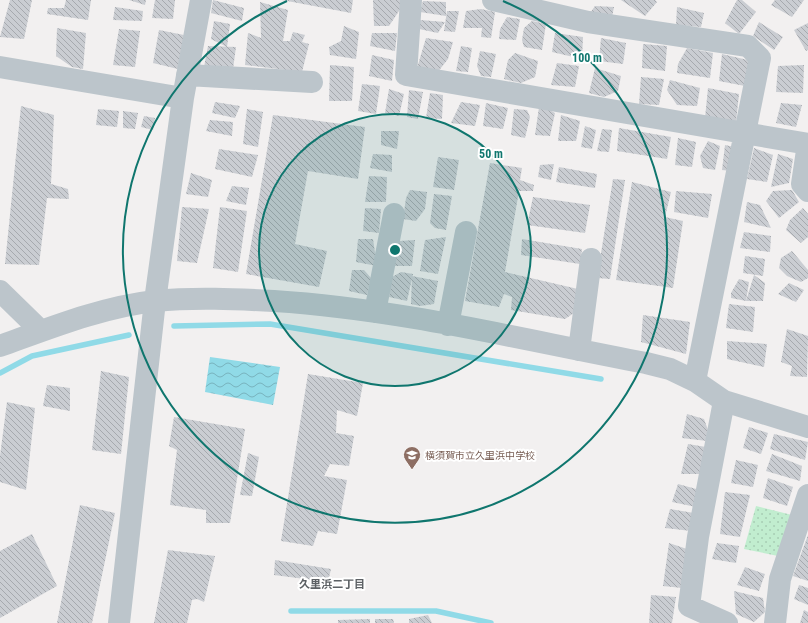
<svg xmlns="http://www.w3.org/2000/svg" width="808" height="623" font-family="'Roboto Condensed','Noto Sans JP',sans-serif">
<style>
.grass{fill:url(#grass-dots)}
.water{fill:url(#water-waves)}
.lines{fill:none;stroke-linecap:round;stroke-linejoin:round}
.stream{stroke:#90dae7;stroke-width:5.5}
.building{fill:url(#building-back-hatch)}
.minor{stroke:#bcc5cb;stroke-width:22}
.ring{fill:none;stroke:#0f766e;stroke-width:2}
.labels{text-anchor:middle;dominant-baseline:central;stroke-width:4;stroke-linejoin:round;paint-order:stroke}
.education-label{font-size:10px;fill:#785e54;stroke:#fff;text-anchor:start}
.neighbourhood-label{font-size:11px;font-weight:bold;fill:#5c6064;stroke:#fff}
.centre{fill:#0f766e;stroke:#fff;stroke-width:2}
.ring-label{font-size:12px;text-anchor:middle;font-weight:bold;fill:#0f766e;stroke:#fff;stroke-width:4;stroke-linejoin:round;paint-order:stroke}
</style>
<defs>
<pattern id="grass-dots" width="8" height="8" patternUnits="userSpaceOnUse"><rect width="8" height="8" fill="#c1edcf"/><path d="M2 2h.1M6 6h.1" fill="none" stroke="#a7cdb4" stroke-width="1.8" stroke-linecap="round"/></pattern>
<pattern id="water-waves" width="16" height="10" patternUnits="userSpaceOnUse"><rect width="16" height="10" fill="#90dae7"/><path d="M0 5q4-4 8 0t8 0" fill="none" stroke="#78b3be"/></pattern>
<pattern id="building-back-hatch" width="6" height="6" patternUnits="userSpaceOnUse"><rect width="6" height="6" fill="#cacdd2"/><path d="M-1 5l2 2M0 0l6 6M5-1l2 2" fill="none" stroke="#a6a9ae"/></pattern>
</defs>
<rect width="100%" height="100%" fill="#f2f0f0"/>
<path class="grass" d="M756,506L796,516L783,557L744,549Z"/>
<path class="water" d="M210,357L280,367L273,405L205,392Z"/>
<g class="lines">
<path class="stream" d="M174,326L270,324L601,379
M0,373L32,356L129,335
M291,611H436L491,623"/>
</g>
<path class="building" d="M10,0H32L24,39L0,37Z
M66,0H91L88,20L47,14L48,8H64Z
M129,0H146L145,5Z
M155,0H175L173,19L152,18Z
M213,0L244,8L242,21L211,13Z
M282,0H353L351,13Z
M373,0H402L401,8L389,26H374Z
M621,0H655L657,2L645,16Z
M737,0H742L756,12L739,34L725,23Z
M775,0H804L792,17L771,5Z
M423,1L446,2V16L420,12Z
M260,2L288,10L283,41H290L293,32L305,35L302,42L309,44L302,72L245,65L248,33L261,38Z
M595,6L614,7L612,17L588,16Z
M115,7L143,11L142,21L113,20Z
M677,7L704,13L701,27L676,25Z
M481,9L495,12L491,38L481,37L482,28H463L466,11Z
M447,11H459L455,32L444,31Z
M507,17L520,19L516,40L499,39L500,29Z
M420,20L445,22L438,33L419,29Z
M214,21L230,24L227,47L211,39Z
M532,21L546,24L542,50L524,47L522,40L524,28Z
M759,22L783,37L774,50L753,36Z
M808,23V50L806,51L794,30Z
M344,26L359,32L356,59L330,55L329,47L341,41Z
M57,28L86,33L83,69L72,67L56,56Z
M119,29L140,31L135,67L113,65Z
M159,30L184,35L178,69L153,63Z
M372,33H397L395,51L370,46Z
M555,33L583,37L582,59L552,52Z
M426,38L453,42L448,59L437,73L417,68Z
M601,38L626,43L623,64L599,61Z
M643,44L667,46L665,71L642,68Z
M208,46L236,47L233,69L204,67Z
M461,46L472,48L468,72L456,71Z
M687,48L713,53L710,78L677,73L678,64Z
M480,51L496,54L491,77L481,76L477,66Z
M515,53L538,61L535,77L521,83L504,79L508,60Z
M722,54L752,61L745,86L719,81Z
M372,55L394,60L392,81L369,76Z
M557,63L579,66L575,87L551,85Z
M330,65L354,67L352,101H329Z
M804,65L803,93L776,92L778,66Z
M595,68L621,76L618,91L604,97L589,93Z
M641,77L664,79L659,105L639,104Z
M670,80L700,88L697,106L677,105L667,90Z
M362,84L380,86L376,114L358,111Z
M708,88L739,94L736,122L705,118Z
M389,89L404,94L399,116L385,113Z
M409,90L423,92L418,119L407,117Z
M430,93L443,95L442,119L426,118Z
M215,102L240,106L235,118L212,113Z
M461,102L480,105L475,126L451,123Z
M486,103L508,108L503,129L483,126Z
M781,103L802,105L796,127L776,123Z
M21,106L54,115L51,184L68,189L69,199L47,198L39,265L5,264Z
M539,107L546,108L555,113L550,136L535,135Z
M98,109L119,111L117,127L96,125Z
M247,109L263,112L258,147L243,144Z
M514,109L527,110L530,117L525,138L511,135Z
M123,111L138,113L135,129L123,128Z
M273,115L365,127L358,179L308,171L295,244L327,251L319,287L246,274Z
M561,115L580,121L576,141H558Z
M144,116L155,118L153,130L141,127Z
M210,120L233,122L232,136L206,131Z
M585,126L596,130L592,149L581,147Z
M619,128L671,137L667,159L617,151Z
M602,129L612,130L609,152L597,151Z
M381,131H399L397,149L381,145Z
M678,138L696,142L692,167L675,165Z
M708,141L720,146L715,170L703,168L700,156Z
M725,145L734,147L731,171L722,170Z
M754,148L773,155L767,182L747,179Z
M219,149L258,155L252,177L215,169Z
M373,154L392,155V172L370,168Z
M778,154L793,159L789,183L771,187Z
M438,157L459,160L454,190L433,187Z
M490,163L522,168L520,180L534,185L533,191H519L505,272L578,289L574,313L565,319L511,310L512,297L504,294L499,307L465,301Z
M554,164L551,180L538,177L540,165Z
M559,167L597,174L595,188L556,182Z
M191,173L212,180L208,197L186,194Z
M369,176L387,177L386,202H365Z
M613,179L625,180L610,279L597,278Z
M632,182L671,192L665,217L683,221L673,288L616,280Z
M232,186L249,188L246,205L226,201Z
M410,190L427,192L425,209L416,221L403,219L406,198Z
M792,190L799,202L779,218L766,201L773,191Z
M676,191L712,194L708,218L674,212Z
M434,194L452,196L446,230L435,228L430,223Z
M533,197L590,205L585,233L527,225Z
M747,202L760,205L771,228L744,222Z
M182,207L209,209L197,263L177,261Z
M220,207L247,211L238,272L213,268Z
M365,208L381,209L379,233L363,231Z
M803,208L808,214V237L801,243L786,230L790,220Z
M744,232L771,236L770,252L740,248Z
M446,237L438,274L420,271L425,240Z
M358,239H373L377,266L356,262Z
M522,239L582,249L580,264L521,255Z
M415,240L412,266H393L399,241Z
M792,251L808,270V278L801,282L787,276L779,268L781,258Z
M745,256L765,259L763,276L743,273Z
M352,270H364L371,278L367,295L349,291Z
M401,272L413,274L407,301L389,297L392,277Z
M754,275L765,283L763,301H746Z
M412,276L438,281L434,304L420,306L411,304Z
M739,279L749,282L746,301L731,298V293Z
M789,283L804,290L796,302L778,294Z
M729,304L755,307L753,332L726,328Z
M643,315L690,322L686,354L641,342Z
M787,329L808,336L807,377L790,376L792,366L781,362Z
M727,341L767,344L764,367L727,359Z
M101,371L129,377L121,454L92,450Z
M308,374L363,383L357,416L337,410L336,433L354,436L349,466L330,464L324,476L347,480L337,534L318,531L313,546L281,541Z
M47,385L70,388V411L43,406Z
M7,402L35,408L26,490L0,482V456Z
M687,414L704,419L708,430L707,441L682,438Z
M174,417L245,429L230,523H206V510L170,505L177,450L169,446Z
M749,427L768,433L761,454L743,448Z
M774,434L808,442L805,460L770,449Z
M688,444L706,447L701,474H681Z
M248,453L259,457L252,496L240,495Z
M772,454L802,466L800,481L766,471Z
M736,460L758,465L753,487L731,483Z
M768,478L793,487L787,506L763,498Z
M678,484L700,490L696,507L672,502Z
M725,492L750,495L740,537L720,534Z
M80,505L115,513L92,623H57Z
M670,509L694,513L691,531L665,528Z
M32,534L57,586L0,618V551Z
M808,535V581L793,576Z
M669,543L690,550L682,588L663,586Z
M717,543L739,546L736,563L712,559Z
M168,550L215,556L204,602L197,599L192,600L187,623H154Z
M275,560L331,569L328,582L274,575Z
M745,567L765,574L759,591L737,585Z
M799,585L808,588V605L794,599Z
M734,591L763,598L765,612L754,622L736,614Z
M651,595L676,597L672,623H649Z
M804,610L808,612V623H800Z
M428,615L432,623H409V619Z
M370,619V623H338V620Z
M375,619H393L394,623H375Z"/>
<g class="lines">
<path class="minor" d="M411,0L406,75L808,144L802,184L808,191
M493,0L588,22L748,46L760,58L695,381
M0,67L183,98
M187,75L312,82
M0,291L41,331
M375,312L394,214
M448,325L466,232
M0,346C50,328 102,307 155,301C195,297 235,299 274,301C400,309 523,340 646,363L670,369L695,381L724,401L808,427
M579,350L591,259
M724,401L698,537L689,606L727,623
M119,623L155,301L183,98L201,0
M775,623L780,579L808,495"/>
</g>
<circle cx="395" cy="250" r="136" fill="#0f766e" fill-opacity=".12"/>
<g class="ring">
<circle cx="395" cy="250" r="136"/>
<path d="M503 1A272 272 0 1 1 287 1"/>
</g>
<defs>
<symbol id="school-pin" viewBox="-11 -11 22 30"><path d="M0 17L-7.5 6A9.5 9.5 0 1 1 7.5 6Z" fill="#8d6e63" stroke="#fff"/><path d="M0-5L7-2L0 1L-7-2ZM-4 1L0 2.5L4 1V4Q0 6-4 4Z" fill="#fff"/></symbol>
</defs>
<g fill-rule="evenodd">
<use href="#school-pin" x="402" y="445" width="20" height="27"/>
</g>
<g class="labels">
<g class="education-label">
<text x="425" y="455">横須賀市立久里浜中学校</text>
</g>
<g class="neighbourhood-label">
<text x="332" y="584">久里浜二丁目</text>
</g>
</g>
<circle cx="395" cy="250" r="6" class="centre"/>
<g class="ring-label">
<text x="587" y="62">100 m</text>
<text x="491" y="158">50 m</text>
</g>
</svg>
